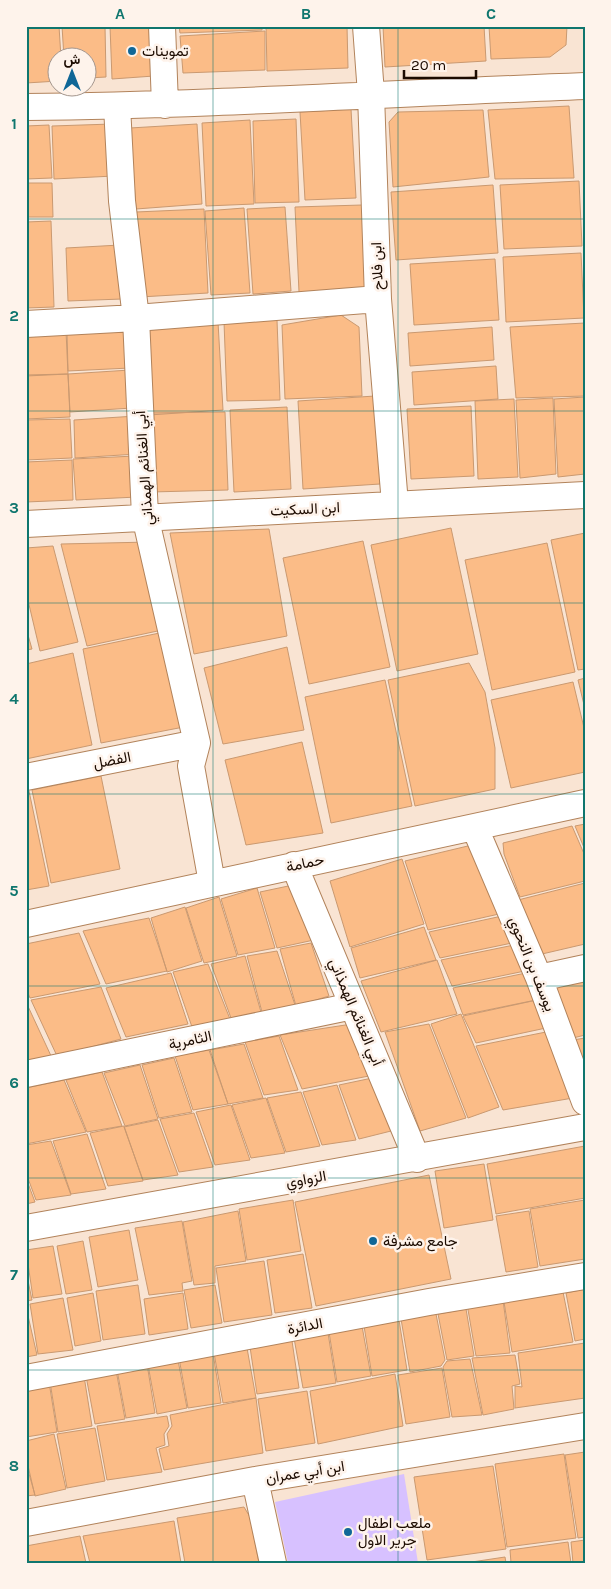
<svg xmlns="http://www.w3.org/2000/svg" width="611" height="1589" font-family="Karla,Vazirmatn,sans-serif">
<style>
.green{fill:#d7c1ff}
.building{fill:#fbbc87;stroke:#ca9970}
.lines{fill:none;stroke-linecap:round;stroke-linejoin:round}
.minor-casing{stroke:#b2835b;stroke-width:28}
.minor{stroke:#fff;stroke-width:26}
.grid{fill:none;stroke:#0f766e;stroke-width:1;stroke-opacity:0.55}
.poi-dot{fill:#106797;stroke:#fef3eb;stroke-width:2}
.labels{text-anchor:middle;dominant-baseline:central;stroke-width:5;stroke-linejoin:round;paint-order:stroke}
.poi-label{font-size:15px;fill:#1c0b00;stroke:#fef3eb;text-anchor:start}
.street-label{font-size:15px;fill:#1c0b00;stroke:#fef3eb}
.neatline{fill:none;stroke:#0f766e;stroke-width:2}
.grid-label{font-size:16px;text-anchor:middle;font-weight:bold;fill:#0f766e}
</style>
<rect width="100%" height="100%" fill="#f9e4d3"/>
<path class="green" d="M404,1474L418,1563H288L275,1502Z"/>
<path class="building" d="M26,26H59L61,58H58V81L26,83Z
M62,26H105L106,77L88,78V58H64Z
M110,26H153L154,76L112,79Z
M179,26H262V30L180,33Z
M266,26H347L348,68L267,71Z
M383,26H484L486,61L385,67Z
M489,26H567L566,45L550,57L491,59Z
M265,31V70L183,73L180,36Z
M569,106L574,178L495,179L488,110Z
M351,109L356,198L305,200L300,112Z
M483,110L489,177L393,187L389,122L398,112Z
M296,119L299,202L255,203L253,121Z
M250,120L254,204L206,206L202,123Z
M112,124L114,176L54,179L52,126Z
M197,124L202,204L136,209L130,128Z
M49,125L52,178L26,179V126Z
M579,181L582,246L504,249L500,185Z
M26,183H52L53,217H26Z
M493,185L498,253L396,260L391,192Z
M362,205L366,289L299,292L295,207Z
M285,207L291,291L253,294L247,209Z
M244,208L250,293L211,295L205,211Z
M204,209L208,293L140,297L136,212Z
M51,221L54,307L26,308V222Z
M120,245L122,299L68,301L66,248Z
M581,253L584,318L506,322L503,257Z
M495,259L499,320L414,325L410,264Z
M341,315L359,327L362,396L285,399L282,325Z
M277,320L280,400L227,401L224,322Z
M218,322L223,410L149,415L144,326Z
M585,323V396L516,398L510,327Z
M492,327L494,360L410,366L408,333Z
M129,329L130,368L68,371L67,333Z
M66,331L68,374L26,376V333Z
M496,366L498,399L414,405L412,372Z
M130,370L132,408L70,412L68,374Z
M68,374L70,417L26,419V375Z
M375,396L380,484L303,489L298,401Z
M585,397V474L558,477L554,399Z
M553,398L556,474L520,478L516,400Z
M514,399L518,477L478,479L475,401Z
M471,406L474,476L411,479L407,409Z
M287,407L291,489L234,492L230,410Z
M225,412L228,490L151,492L149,413Z
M136,416L137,454L75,458L74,420Z
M70,419L72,458L26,460V420Z
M135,456L137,497L76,500L73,459Z
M72,460L73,500L26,502V462Z
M451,528L478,654L397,671L371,545Z
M269,529L287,636L194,654L170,533Z
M585,533V669L578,670L551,540Z
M363,541L390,667L309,684L283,558Z
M150,542L167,629L87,646L61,544Z
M547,543L575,672L492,690L465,560Z
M53,546L78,642L40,651L26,592V548Z
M26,628L32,649L26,650Z
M169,631L189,726L101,743L83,649Z
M287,647L304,730L223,744L204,668Z
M73,653L92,745L26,759V664Z
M469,663L485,692L495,748V789L415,806L388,680Z
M585,678V709L578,680Z
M385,680L412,806L331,823L305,697Z
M573,682L585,732V772L511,788L491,700Z
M302,742L323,833L246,845L225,760Z
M101,776L120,869L51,883L32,790Z
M26,791H29L49,886L26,890Z
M585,824V850L575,826Z
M572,826L585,856V881L520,897L504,854L503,843Z
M472,845L499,914L428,930L405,861Z
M402,859L424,924L350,947L330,881Z
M585,883V944L542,954L518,900Z
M293,885L314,940L277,948L260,892Z
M257,888L275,948L238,955L221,899Z
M219,897L237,956L204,963L186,908Z
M185,907L202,961L167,972L151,918Z
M502,916L512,943L440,958L429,932Z
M149,918L167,971L106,984L83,931Z
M424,927L436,960L360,978L351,948Z
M79,933L100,984L30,998L26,988V944Z
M311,943L329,996L296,1006L280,949Z
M514,945L525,971L452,986L441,960Z
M277,951L295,1005L262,1012L247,956Z
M245,956L261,1012L231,1018L211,964Z
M437,960L457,1014L381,1032L361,981Z
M208,964L230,1019L192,1027L173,972Z
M171,973L188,1024L126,1037L106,988Z
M526,973L536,1000L463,1015L453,988Z
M585,979V1035L573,1038L549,988Z
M101,987L121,1039L57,1056L31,1000Z
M537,1000L546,1028L476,1043L463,1016Z
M26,1002L52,1058L26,1063Z
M461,1014L499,1107L468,1118L431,1024Z
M352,1024L374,1075L302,1089L280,1035Z
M429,1024L466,1118L420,1131L385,1032Z
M546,1032L573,1098L503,1110L476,1046Z
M279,1036L298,1090L264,1095L245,1042Z
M585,1038V1075L573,1040Z
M244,1044L263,1098L228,1104L210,1050Z
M209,1050L228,1104L193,1110L175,1056Z
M174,1058L192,1112L159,1118L142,1065Z
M140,1065L158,1119L125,1126L104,1073Z
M102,1072L122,1126L87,1132L66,1080Z
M377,1077L395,1130L359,1139L339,1085Z
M64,1080L86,1132L26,1144V1088Z
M337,1085L356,1140L322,1145L303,1092Z
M301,1092L320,1146L286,1152L267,1098Z
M266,1098L285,1153L251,1158L232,1105Z
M231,1105L250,1160L215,1165L196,1112Z
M194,1113L213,1167L179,1172L160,1119Z
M158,1120L178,1175L143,1180L124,1127Z
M124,1126L143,1181L108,1186L90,1133Z
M87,1134L106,1189L71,1194L53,1141Z
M51,1141L71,1195L36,1200L26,1173V1145Z
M585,1146V1198L496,1214L487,1164Z
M484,1164L493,1220L444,1228L435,1171Z
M429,1175L451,1279L316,1306L295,1202Z
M26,1178L35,1202L26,1204Z
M293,1200L301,1251L247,1260L239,1209Z
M585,1200V1259L540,1266L530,1209Z
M238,1211L246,1261L215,1266V1283L194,1285L183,1222Z
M529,1211L538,1267L506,1272L496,1216Z
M182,1221L192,1281L182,1283L183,1291L149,1295L135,1228Z
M129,1230L138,1280L98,1287L89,1237Z
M83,1241L92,1290L66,1294L57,1246Z
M53,1246L62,1294L33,1298L26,1250Z
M303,1254L312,1308L275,1313L267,1260Z
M264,1261L272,1315L224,1322L216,1268Z
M26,1271L32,1300L26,1301Z
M138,1285L145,1334L103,1340L96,1291Z
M215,1285L222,1323L191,1328L184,1290Z
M585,1289V1339L575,1341L566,1293Z
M563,1292L573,1342L512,1352L504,1302Z
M93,1293L101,1341L75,1346L67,1298Z
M183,1293L188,1329L149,1335L144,1299Z
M63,1298L73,1350L38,1354L30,1304Z
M503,1300L510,1353L476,1356L467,1304Z
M26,1307L37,1355L26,1357Z
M466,1309L474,1356L447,1360L438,1314Z
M436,1314L445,1360L441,1366L410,1372L401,1319Z
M399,1320L407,1370L372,1376L364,1326Z
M362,1326L371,1376L337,1382L329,1332Z
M328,1333L336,1383L303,1388L294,1338Z
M292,1341L299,1388L257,1394L250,1347Z
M585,1343V1398L515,1408V1386L522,1387L518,1353Z
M247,1348L256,1398L223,1403L214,1353Z
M213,1353L221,1403L188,1408L179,1358Z
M515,1355L520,1384L512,1386L514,1409L483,1415L472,1358Z
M470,1359L482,1415L452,1417L443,1367L447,1361Z
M178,1360L187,1408L157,1414L148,1365Z
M147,1364L155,1413L126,1418L117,1370Z
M442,1368L450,1417L406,1424L398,1375Z
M116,1370L125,1419L95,1424L86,1376Z
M395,1374L403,1426L318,1444L310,1391Z
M84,1376L92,1426L58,1432L50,1382Z
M49,1382L57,1432L26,1437V1386Z
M307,1391L315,1443L266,1451L258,1399Z
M256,1398L263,1453L164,1470L159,1449L169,1446L167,1434L172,1426L170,1415Z
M167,1416L169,1426L164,1434L165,1445L156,1448L162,1472L107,1480L97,1426Z
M95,1428L105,1481L67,1488L57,1434Z
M54,1434L66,1489L35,1496L26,1457V1441Z
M585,1452V1537L578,1538L565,1455Z
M564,1454L576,1538L507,1547L495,1464Z
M26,1463L35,1495L26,1496Z
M493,1466L506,1549L427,1560L414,1477Z
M244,1507L250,1517L259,1563H185L177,1518Z
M174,1521L181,1563H90L83,1536Z
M80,1536L86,1563H26V1546Z
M585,1540V1563H573L571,1542Z
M568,1542L571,1563H511L510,1550Z
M505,1557L506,1563H465Z"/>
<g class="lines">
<defs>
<path id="minor" d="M162,26L165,105
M366,26L371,94L378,299L395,504
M117,106L122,201L136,318L145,516L197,743L191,766L212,883
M26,107C213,105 399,93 585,86
M26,324L136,318L378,299
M26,524L585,495
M26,777L197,743
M475,828L539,978L585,1102
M294,865L417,1159
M26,924L585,803
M539,978L585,968
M26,1074L353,1006
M26,1228L585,1127
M26,1378L429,1302L585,1276
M255,1480L273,1563
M26,1523L255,1480L585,1426"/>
</defs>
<use href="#minor" class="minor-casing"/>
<use href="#minor" class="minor"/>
</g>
<path class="grid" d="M213,26V1563M398,26V1563M26,219H585M26,411H585M26,603H585M26,794H585M26,986H585M26,1178H585M26,1370H585"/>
<g class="poi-dot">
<circle cx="132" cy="51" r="5"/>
<circle cx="373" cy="1241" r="5"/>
<circle cx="348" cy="1532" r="5"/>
</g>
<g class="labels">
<g class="poi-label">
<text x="142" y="51">تموينات</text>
<text x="383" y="1241">جامع مشرفة</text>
<text x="358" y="1523">ملعب اطفال<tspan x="358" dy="17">جرير الاول</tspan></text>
</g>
<g class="street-label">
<text transform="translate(377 266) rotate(-92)">ابن فلاح</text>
<text transform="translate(144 468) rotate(-94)">أبي الغنائم الهمذاني</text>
<text transform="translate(305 509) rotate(-3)">ابن السكيت</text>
<text transform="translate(112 760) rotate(-11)">الفضل</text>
<text transform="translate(305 863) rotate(-12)">حمامة</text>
<text transform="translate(532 964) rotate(68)">يوسف بن النحوي</text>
<text transform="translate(356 1012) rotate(67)">أبي الغنائم الهمذاني</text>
<text transform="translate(190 1040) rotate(-12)">الثامرية</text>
<text transform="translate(306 1179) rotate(-10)">الزواوي</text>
<text transform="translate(305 1326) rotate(-11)">الدائرة</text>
<text transform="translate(305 1472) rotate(-9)">ابن أبي عمران</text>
</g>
</g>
<rect width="611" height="1589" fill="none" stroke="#fef3eb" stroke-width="55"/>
<g transform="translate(72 72)"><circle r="24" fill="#fef3eb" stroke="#a4968d"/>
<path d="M0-4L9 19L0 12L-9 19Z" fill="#106797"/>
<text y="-8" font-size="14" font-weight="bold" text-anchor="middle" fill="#1c0b00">ش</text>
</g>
<path d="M404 70v8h72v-8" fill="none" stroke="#1c0b00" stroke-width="2.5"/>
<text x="411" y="70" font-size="15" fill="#1c0b00" stroke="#fef3eb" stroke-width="4" paint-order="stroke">20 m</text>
<rect x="28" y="28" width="556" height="1534" class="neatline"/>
<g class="grid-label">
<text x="120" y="19">A</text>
<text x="306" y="19">B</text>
<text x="491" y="19">C</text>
<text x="14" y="129">1</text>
<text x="14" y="321">2</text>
<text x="14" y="513">3</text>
<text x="14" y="704">4</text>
<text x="14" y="896">5</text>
<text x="14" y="1088">6</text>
<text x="14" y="1280">7</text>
<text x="14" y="1471">8</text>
</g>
</svg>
